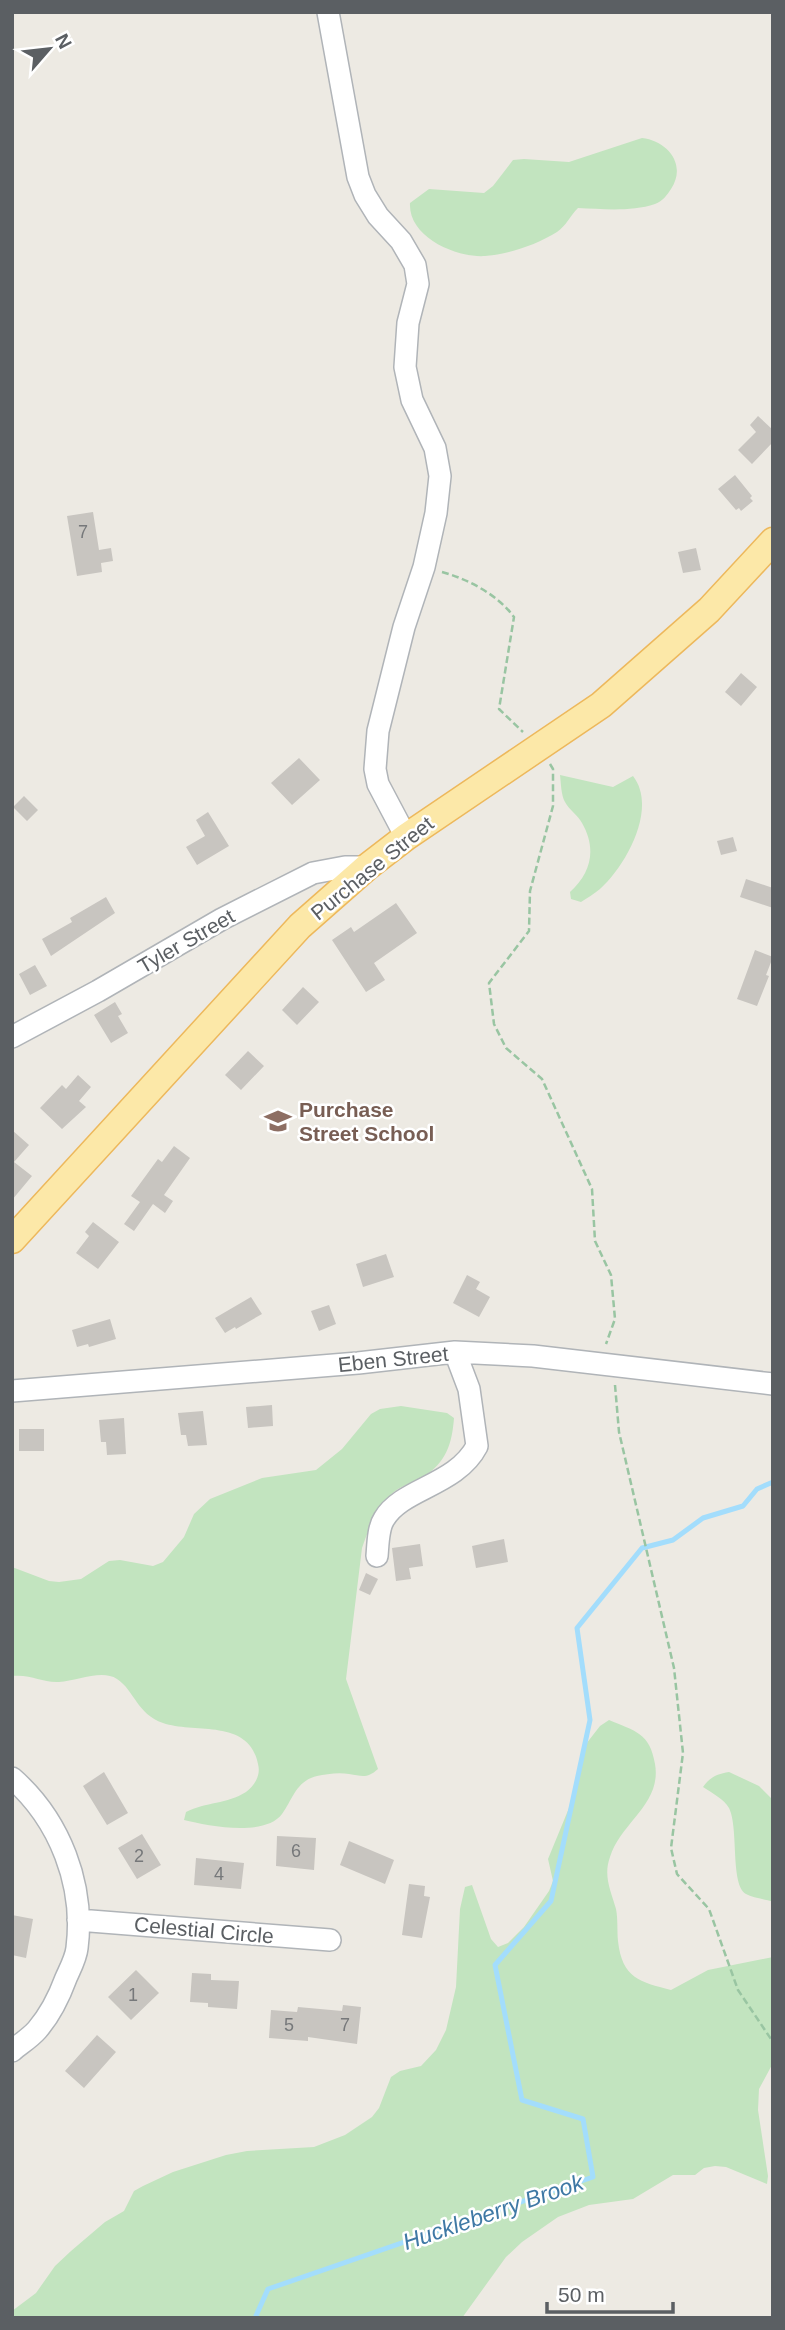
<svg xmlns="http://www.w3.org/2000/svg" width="785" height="2330" font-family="Arial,sans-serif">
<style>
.green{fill:#c2e4bf}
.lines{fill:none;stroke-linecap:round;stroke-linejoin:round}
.stream{stroke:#a3ddfc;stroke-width:5}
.building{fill:#c8c5c0}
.minor-casing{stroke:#b0b4b8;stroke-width:24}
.major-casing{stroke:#edb85c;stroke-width:29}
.path{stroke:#99c5a2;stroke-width:2.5;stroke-dasharray:7 3.5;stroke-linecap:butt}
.minor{stroke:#fff;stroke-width:21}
.major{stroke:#fce8a8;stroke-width:26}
.labels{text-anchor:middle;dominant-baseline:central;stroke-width:5;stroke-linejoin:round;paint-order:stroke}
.number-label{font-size:18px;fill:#76787a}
.street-label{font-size:21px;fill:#5b5f63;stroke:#fff}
.education-label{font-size:21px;font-weight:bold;fill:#785e54;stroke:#fff;text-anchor:start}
.water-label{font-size:23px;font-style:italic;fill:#3f79a5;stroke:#fff}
</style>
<rect width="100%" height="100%" fill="#edeae3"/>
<path class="green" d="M642,138C668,141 687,165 671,189C667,195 663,201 655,204C631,212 602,209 578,208C570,216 566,226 557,232C536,245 509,254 485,256C456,258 408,237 410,203L429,189L484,193L493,186L513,160L524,159L569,162Z
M560,775L613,787L633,776C658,808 626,866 600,889C594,894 587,898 581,902L571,899L570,892C591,873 597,849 582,823C578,815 569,810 565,802C561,795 561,783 560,775Z
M401,1406L447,1413L454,1418C452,1444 446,1463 423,1477C414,1483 402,1485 394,1492C377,1506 369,1528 362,1548L346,1679L378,1769C367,1779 362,1776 349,1774C339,1772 326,1774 317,1776C296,1781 293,1799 282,1814C265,1837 208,1826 184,1820L186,1812C206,1802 227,1804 246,1792C255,1785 261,1775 258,1764C249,1718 195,1734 163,1723C137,1714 134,1690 117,1679C102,1669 77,1681 59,1682C42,1683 32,1674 12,1676V1567L49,1581L59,1582L81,1579L109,1561L120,1560L153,1566L163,1562L184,1537L194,1514L210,1499L262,1478L316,1470L342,1449L371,1414L380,1409Z
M609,1720C635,1731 650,1733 655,1764C662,1804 621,1822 610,1857C603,1876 611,1891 616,1909C618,1919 617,1930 618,1941C622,1978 640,1982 671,1990L708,1970L773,1957V2063L759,2089L758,2110L768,2176L767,2184L726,2167L715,2166L704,2168L695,2175H673L633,2199L589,2205L558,2217L522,2242L506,2257L462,2318H12V2311L36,2293L55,2266L71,2251L105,2222L124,2211L134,2191L143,2186L173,2172L226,2155L247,2151L314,2147L345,2135L372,2117L379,2108L391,2077L400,2071L421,2066L436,2050L446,2030L456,1987L460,1909L465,1887L472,1885L491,1939L498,1947L508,1943L524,1927L549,1891L553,1881L548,1859L569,1808L586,1744L600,1726Z
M729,1772L759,1786L773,1800V1902C765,1899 753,1898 746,1894C730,1885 739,1828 729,1808C724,1799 712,1793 703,1787C710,1777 717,1774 729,1772Z"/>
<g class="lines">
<path class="stream" d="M255,2318L268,2289L593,2177L583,2119L522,2100L495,1965L551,1901L590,1720L577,1628L642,1548L673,1540L703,1518L743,1506L757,1489L773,1482"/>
</g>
<path class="building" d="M758,416L773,430V442L752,464L738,450L756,432L750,425Z
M735,475L752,496L750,498L753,501L741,511L739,508L736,510L718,489Z
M93,512L99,550L111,548L113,561L101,563L102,572L77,576L67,516Z
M696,548L701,570L683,573L678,552Z
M741,673L757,687L741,706L725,692Z
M299,758L320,780L292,805L271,783Z
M24,796L38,810L27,821L13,807Z
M208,812L229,846L197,865L186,847L205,836L196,820Z
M733,837L737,851L721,855L717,841Z
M746,879L773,888V908L740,897Z
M106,897L115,913L51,956L42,939L72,922L70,918Z
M396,903L417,933L374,963L385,980L366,992L332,940L351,927L354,932Z
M755,950L773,957L766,975L769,976L757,1006L737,999Z
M35,965L47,986L30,995L19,974Z
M303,987L319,1002L297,1025L282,1010Z
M115,1002L122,1014L118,1016L128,1033L111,1043L94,1015Z
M248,1051L264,1066L241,1090L225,1075Z
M78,1075L91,1087L79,1101L86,1107L62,1129L40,1108L62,1085L66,1089Z
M12,1130L29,1145L14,1162L32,1176L12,1200Z
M174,1146L190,1158L164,1195L173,1201L165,1213L153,1204L134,1231L124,1224L140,1202L131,1196L158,1159L162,1162Z
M93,1222L119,1242L98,1269L76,1253L89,1236L85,1232Z
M386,1254L394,1277L363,1287L356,1264Z
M467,1275L480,1282L476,1289L490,1297L479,1317L453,1303Z
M251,1297L262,1314L236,1329L235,1327L225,1333L215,1318Z
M329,1305L336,1324L319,1331L311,1311Z
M110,1319L116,1339L89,1347L88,1344L77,1347L72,1330Z
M272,1405L273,1426L248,1428L246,1407Z
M203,1411L207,1445L188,1446L186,1435H181L178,1413Z
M124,1418L126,1454L107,1455L106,1442H101L99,1420Z
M19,1429H44V1451H19Z
M504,1539L508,1562L476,1568L472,1546Z
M420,1544L423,1566L409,1568L411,1579L396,1581L392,1548Z
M366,1573L378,1579L370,1595L359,1590Z
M104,1772L128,1813L107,1825L83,1786Z
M142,1834L161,1865L137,1879L118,1848Z
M277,1836L316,1838L314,1870L276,1866Z
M349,1841L394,1860L385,1884L340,1865Z
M196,1858L244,1863L241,1889L194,1885Z
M409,1884L425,1886L424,1896L430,1897L422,1938L402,1935Z
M12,1915L33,1919L26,1958L12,1955Z
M136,1970L159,1993L131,2020L108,1997Z
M192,1973L211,1974V1980L239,1981L237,2009L208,2007V2003L190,2002Z
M343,2005L361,2007L357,2044L308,2037V2041L269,2038L271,2010L297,2012L298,2007L342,2011Z
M97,2035L116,2052L84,2088L65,2071Z"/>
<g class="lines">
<defs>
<path id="minor" d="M328,12L358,177L365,195L378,216L401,241L415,265L418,284L408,323L405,367L412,400L435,448L440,476L436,513L424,567L404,627L378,731L375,769L378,784L406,837
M12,1037L98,991L222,919L313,873L345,867H367
M12,1391L358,1363L455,1352L533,1356L773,1384
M377,1556C378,1545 378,1528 384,1519C402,1488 456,1486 477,1446L469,1389L455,1352
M12,1778C60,1820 85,1885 77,1948C76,1958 70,1969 66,1978C59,1997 50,2015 37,2030C30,2038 20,2044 12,2051
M78,1920L330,1940"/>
<path id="major" d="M12,1240L300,926L367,867L406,837L601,705L709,610L773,541"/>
</defs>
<use href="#minor" class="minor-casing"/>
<use href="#major" class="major-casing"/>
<path class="path" d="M442,572C468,579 498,595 514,617L499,709L523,732
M550,764L553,769V806L530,891L529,931L489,983L494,1024L506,1048L542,1079L592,1189L595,1241L611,1275L615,1319L606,1344
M615,1385L619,1432L674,1668L683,1753L671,1848L677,1874L709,1909L738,1990L773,2042"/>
<use href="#minor" class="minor"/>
<use href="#major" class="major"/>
</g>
<defs>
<symbol id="school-bare" viewBox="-9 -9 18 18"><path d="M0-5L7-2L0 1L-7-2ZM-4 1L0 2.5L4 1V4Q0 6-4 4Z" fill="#8d6e63" stroke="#fff" stroke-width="2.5" paint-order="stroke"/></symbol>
</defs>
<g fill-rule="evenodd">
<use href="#school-bare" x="259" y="1102" width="38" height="38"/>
</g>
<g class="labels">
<g class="number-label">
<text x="83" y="532">7</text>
<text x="296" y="1851">6</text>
<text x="139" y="1856">2</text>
<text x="219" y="1874">4</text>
<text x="133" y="1995">1</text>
<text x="289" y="2025">5</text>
<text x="345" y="2025">7</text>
</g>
<g class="street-label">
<text transform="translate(372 868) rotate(-39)">Purchase Street</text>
<text transform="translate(186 941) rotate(-30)">Tyler Street</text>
<text transform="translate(393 1359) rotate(-6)">Eben Street</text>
<text transform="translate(204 1930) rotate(5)">Celestial Circle</text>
</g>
<g class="education-label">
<text x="299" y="1109">Purchase<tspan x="299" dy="24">Street School</tspan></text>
</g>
<g class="water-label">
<text transform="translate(493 2212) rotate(-19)">Huckleberry Brook</text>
</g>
</g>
<rect width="785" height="2330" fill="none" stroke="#5b5f63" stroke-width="28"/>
<g transform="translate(49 49) rotate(62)" stroke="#ffffff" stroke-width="5" paint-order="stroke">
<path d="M0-5L12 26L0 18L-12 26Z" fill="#5b5f63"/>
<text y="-10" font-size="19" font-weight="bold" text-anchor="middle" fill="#5b5f63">N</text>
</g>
<path d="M547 2302v10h126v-10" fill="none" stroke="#5b5f63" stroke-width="3.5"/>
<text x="558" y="2302" font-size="21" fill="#5b5f63" stroke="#ffffff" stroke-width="5" paint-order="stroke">50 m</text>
</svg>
